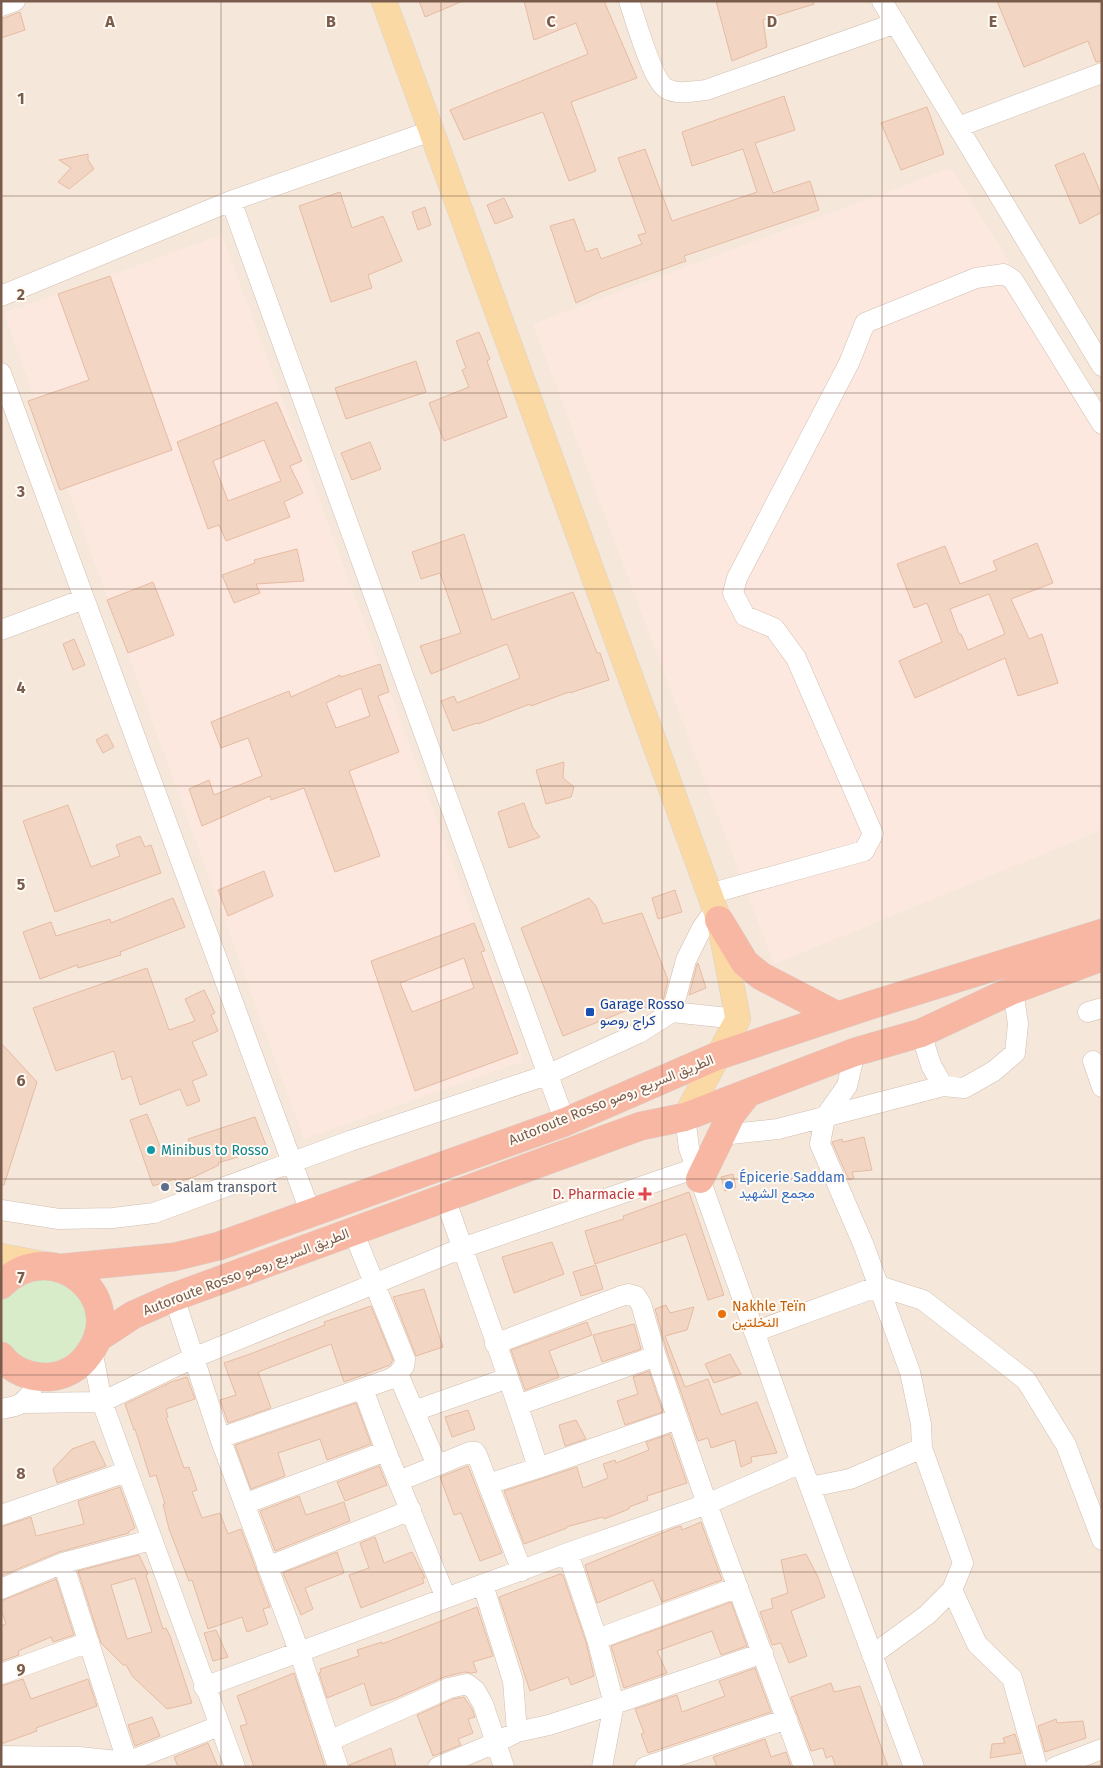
<svg xmlns="http://www.w3.org/2000/svg" width="1103" height="1768" font-family="'Fira Sans',Vazirmatn,sans-serif">
<style>
.residential{fill:#f5e8da}
.commercial{fill:#fde8e0}
.green{fill:#d8ecc9}
.building{fill:#f3d5c3;stroke:#e6bba3;fill-rule:evenodd}
.lines{fill:none;stroke-linecap:round;stroke-linejoin:round}
.minor-casing{stroke:#d1beb0;stroke-width:21}
.major-casing{stroke:#dad1cd;stroke-width:26}
.highway-casing{stroke:#dad1cd;stroke-width:29}
.minor{stroke:#fff;stroke-width:20}
.major{stroke:#fbd9a5;stroke-width:25}
.highway{stroke:#f7b7a3;stroke-width:28}
.grid{fill:none;stroke:#7a5c4d;stroke-width:1;stroke-opacity:0.55}
.transit-dot{fill:#1a4fb4;stroke:#fffaf3;stroke-width:2}
.culture-dot{fill:#0f9aa8;stroke:#fffaf3;stroke-width:2}
.shop-dot{fill:#3f7fe0;stroke:#fffaf3;stroke-width:2}
.service-dot{fill:#5c6f8a;stroke:#fffaf3;stroke-width:2}
.health-dot{fill:#e0444e;stroke:#fffaf3;stroke-width:2}
.food-dot{fill:#e8710a;stroke:#fffaf3;stroke-width:2}
.labels{text-anchor:middle;dominant-baseline:central;stroke-width:4;stroke-linejoin:round;paint-order:stroke}
.transit-label{font-size:14px;fill:#164399;stroke:#fffaf3;text-anchor:start}
.street-label{font-size:14px;fill:#7a5c4d;stroke:#fffaf3}
.culture-label{font-size:14px;fill:#0d838f;stroke:#fffaf3;text-anchor:start}
.shop-label{font-size:14px;fill:#366cbe;stroke:#fffaf3;text-anchor:start}
.service-label{font-size:14px;fill:#4e5e75;stroke:#fffaf3;text-anchor:start}
.health-label{font-size:14px;fill:#be3a42;stroke:#fffaf3;text-anchor:end}
.food-label{font-size:14px;fill:#c56008;stroke:#fffaf3;text-anchor:start}
.grid-label{font-size:16px;text-anchor:middle;font-weight:bold;fill:#7a5c4d;stroke:#fffaf3;stroke-width:4;stroke-linejoin:round;paint-order:stroke}
</style>
<rect width="100%" height="100%" fill="#fdf6ec"/>
<path class="residential" d="M1,1H1102V1767H1Z"/>
<path class="commercial" d="M951,168L1102,413V830L774,964L533,324Z
M222,235L485,951L523,1061L304,1139L4,313Z"/>
<path class="green" d="M49,1272L84,1300C85,1309 89,1322 87,1331C81,1354 52,1374 28,1363C24,1362 19,1357 15,1355C9,1351 5,1348 1,1341V1295Z"/>
<path class="building" d="M419,1H463L425,17Z
M524,1H604L637,78L571,102L596,171L569,181L543,112L464,140L450,110L588,54L576,23L534,40Z
M716,1H813L814,4L763,20L767,47L732,61Z
M997,1H1102V61L1096,62L1088,41L1024,67Z
M20,12L25,30L1,38V19Z
M784,96L795,130L755,143L773,193L810,181L819,210L684,256L686,261L600,292L576,303L550,226L574,219L586,252L597,248L601,259L642,244L638,235L646,233L618,158L645,149L672,221L757,192L743,149L692,166L682,132Z
M927,107L944,154L901,170L881,123Z
M1084,153L1102,196V212L1080,224L1055,165Z
M88,154V160L94,169L69,189L58,182L71,168L59,160Z
M340,192L352,228L383,216L402,261L368,275L372,288L331,302L299,206Z
M504,198L513,217L495,224L487,205Z
M425,207L431,225L418,230L412,212Z
M110,276L172,450L60,490L28,401L89,380L58,294Z
M479,332L490,359L487,361L507,417L444,441L429,403L469,387L462,370L466,368L456,341Z
M416,361L426,392L346,419L335,388Z
M277,402L302,461L290,466L303,493L284,502L290,517L226,541L219,525L208,529L177,442ZM264,440L281,481L228,501L213,461Z
M370,442L381,469L352,480L341,453Z
M464,534L492,620L573,592L597,653H600L609,680L570,693L569,692L531,706L530,704L478,724L477,723L453,731L441,701L454,696L457,703L520,678L507,644L431,674L420,646L461,633L440,573L421,579L412,552Z
M1037,543L1053,583L1011,599L1029,639L1042,634L1058,683L1018,696L1005,658L915,698L899,661L942,642L927,603L914,608L897,564L945,546L960,584L997,570L993,561ZM989,594L1005,634L968,650L961,634H959L950,609Z
M297,549L304,581L256,584L260,593L234,603L222,575L255,563L254,560Z
M153,582L174,635L128,653L107,600Z
M74,639L85,665L73,670L63,644Z
M380,664L389,692L378,696L399,752L349,771L380,856L335,872L304,788L271,800L270,796L202,826L189,789L209,780L214,795L262,776L248,738L221,748L211,722L289,691L291,697L340,675L341,677ZM361,688L370,716L336,728L326,703Z
M107,734L114,747L103,753L96,740Z
M564,762L563,778L574,787L571,797L546,804L536,770Z
M524,803L533,828L540,837L509,848L498,812Z
M68,805L91,867L120,856L116,845L140,836L145,847L151,845L161,873L55,912L23,821Z
M264,871L273,896L228,916L218,890Z
M675,890L682,912L658,919L652,898Z
M173,898L185,927L120,952L121,955L78,968L77,965L40,979L23,932L51,922L56,936L110,919L111,923Z
M589,898L596,906L603,924L642,913L668,980L663,1001L645,1008L643,1004L563,1036L521,928Z
M474,923L485,951L481,952L518,1053L415,1091L371,961ZM464,958L474,988L412,1012L400,983Z
M698,963L706,988L689,995L697,964Z
M147,968L169,1030L195,1021L185,999L204,990L215,1013L211,1015L218,1031L192,1042L207,1075L192,1081L200,1101L187,1106L180,1089L140,1105L131,1076L122,1080L114,1051L56,1071L33,1008Z
M1,1043L37,1082L4,1185H1Z
M147,1114L164,1156L191,1146L188,1139L255,1117L267,1148L218,1163L219,1165L196,1176L176,1183L175,1179L153,1186L130,1120Z
M864,1137L872,1170L852,1172L854,1178L849,1180L832,1142L842,1139L843,1142Z
M733,1174L736,1187L725,1191L721,1177Z
M689,1192L724,1295L708,1300L686,1234L595,1264L585,1231L624,1219L623,1216Z
M552,1242L564,1274L514,1293L502,1257Z
M596,1265L603,1289L581,1296L573,1272Z
M424,1289L443,1347L416,1356L393,1297Z
M666,1305L670,1313L694,1307L687,1330L665,1336L685,1387L708,1379L721,1415L757,1402L777,1453L751,1457L752,1462L741,1467L735,1440L711,1448L708,1438L698,1441L667,1352L655,1309Z
M371,1306L393,1360L390,1365L344,1382L331,1344L258,1372L271,1408L228,1423L220,1400L236,1395L224,1363L250,1354L325,1325L324,1322Z
M587,1322L592,1335L549,1351L559,1377L525,1390L511,1350Z
M634,1324L641,1349L602,1362L593,1335Z
M730,1354L741,1374L714,1383L705,1364Z
M649,1371L663,1412L625,1425L617,1401L638,1394L633,1377Z
M187,1377L195,1399L166,1409L168,1417L166,1418L184,1468L189,1467L197,1490L192,1492L202,1518L220,1513L228,1534L241,1529L270,1607L263,1609L268,1624L247,1632L242,1617L208,1629L192,1580L189,1581L169,1529L163,1504H165L156,1475L150,1477L135,1429L134,1430L125,1404L171,1382Z
M356,1403L371,1444L327,1460L320,1439L278,1453L285,1476L251,1489L235,1445Z
M468,1410L475,1429L452,1437L445,1417Z
M576,1420L586,1439L565,1446L559,1425Z
M670,1434L687,1483L647,1496L648,1500L629,1507V1509L604,1519L603,1517L566,1527L567,1528L524,1544L504,1491L577,1467L583,1488L608,1478L603,1464L615,1460L616,1463L649,1450L646,1442Z
M94,1441L106,1466L57,1483L53,1469L72,1449Z
M379,1466L387,1485L345,1501L337,1482Z
M468,1466L502,1553L480,1561L461,1513L454,1515L440,1477Z
M120,1487L135,1528L128,1532L129,1533L59,1552L1,1576V1527L31,1517L36,1536L84,1524L78,1501Z
M299,1496L306,1515L344,1502L350,1521L275,1551L260,1511Z
M701,1522L722,1580L662,1602L653,1580L597,1603L585,1565L674,1528L681,1526L682,1530Z
M375,1537L384,1563L412,1552L425,1578H422L424,1583L361,1608L349,1575L369,1568L360,1543Z
M337,1552L344,1573L305,1588L313,1609L301,1615L283,1573Z
M806,1554L818,1577L825,1597L791,1611L807,1656L789,1663L781,1643L772,1645L760,1612L773,1608L771,1599L788,1593L781,1560Z
M139,1555L148,1574L146,1575L163,1629L166,1628L170,1636L192,1703L167,1709L133,1677L126,1665H123L101,1643L78,1571ZM135,1578L152,1632L127,1639L111,1585Z
M560,1574L563,1575L586,1642L594,1676L571,1685L568,1677L530,1691L499,1597Z
M56,1579L74,1635L53,1642L51,1637L18,1651L19,1655L1,1661V1626L6,1624L1,1609V1601Z
M731,1602L747,1646L721,1655L712,1631L657,1651L667,1673L624,1688L611,1646Z
M477,1607L493,1656L473,1662L477,1672L472,1673L464,1672L444,1677L396,1698L371,1706L364,1683L327,1698L319,1673L321,1672L320,1669L359,1656L357,1650L382,1642V1644Z
M216,1630L228,1657L213,1661L204,1633Z
M755,1668L771,1712L648,1753L641,1734L644,1733L635,1709L677,1695L682,1712L725,1696L719,1681Z
M294,1673L325,1767H254L240,1726L247,1724L237,1696Z
M23,1679L31,1699L88,1679L97,1706L36,1728L37,1731L1,1744V1686Z
M831,1683L834,1692L860,1686L888,1767H836L832,1756L826,1758L823,1748L811,1751L791,1697Z
M464,1697L472,1709L475,1717L468,1719L473,1733L458,1739L461,1745L433,1756L417,1715L453,1699Z
M152,1717L160,1736L135,1746L128,1725Z
M1056,1719L1057,1723L1083,1721L1086,1738L1045,1752L1038,1726Z
M1015,1734L1021,1753L990,1758L992,1744L1005,1743L1003,1738Z
M765,1739L771,1757L786,1752L791,1767H717L713,1757Z
M208,1743L218,1767H178L174,1757Z
M391,1748L396,1767H350L349,1765Z"/>
<g class="lines">
<defs>
<path id="minor" d="M629,1C635,18 653,83 667,89C679,95 693,91 706,90L896,23
M882,1L1102,366
M1,6L15,1
M958,127L1102,73
M231,201L565,1122
M1,296L231,201L431,131
M1,373L311,1214
M1,630L84,599
M709,894L864,851L873,834L796,658L774,628L745,616L733,593L737,578L849,363L865,323L976,278L1004,274L1013,280L1102,424
M672,1012L738,1019
M1088,1012L1102,1008
M921,1033L931,1065L943,1086L964,1088L994,1071L1015,1053L1018,1024L1013,990
M1093,1061L1102,1087
M685,1117L689,1148L801,1463L914,1767
M721,1135L778,1129L943,1086
M445,1198C476,1288 510,1377 538,1468L677,1419
M1,1210L59,1219L113,1218L154,1213L350,1141L547,1075L639,1033L672,1012L686,960L702,928L715,910
M174,1297L220,1438L299,1651L338,1767
M754,1332L879,1286L923,1300L1026,1380L1066,1445L1102,1540
M495,1344L621,1296L629,1294L636,1296L641,1304L656,1356L707,1504L804,1767
M92,1350L102,1402L235,1767
M398,1374L437,1465
M363,1389L386,1451L446,1598
M23,1403L102,1402L193,1358L462,1248L696,1168
M518,1405L656,1356
M1,1409C17,1406 21,1406 31,1393
M414,1411L508,1378
M220,1438L390,1379L398,1374L404,1366L405,1359L353,1231
M399,1481L470,1452H475L477,1455L488,1484
M810,1487L850,1479L922,1448L921,1424L910,1372L864,1246L820,1144L825,1117L847,1086L855,1052
M244,1504L386,1451
M1,1515L126,1472
M568,1553L597,1639L614,1704L763,1653
M63,1563L129,1767
M267,1567L411,1510
M522,1571L488,1484L538,1468
M483,1585L513,1681L517,1732
M1,1589L63,1563L151,1540
M952,1590L977,1644L1012,1678L1037,1767
M597,1639L738,1587
M872,1655L927,1615L952,1590L963,1563L922,1448
M1,1674L89,1642
M204,1687L568,1553L707,1504L801,1463
M329,1741L449,1688L467,1684L475,1690L483,1704L504,1767
M1,1756L79,1757L127,1762L219,1726
M438,1767L495,1743L517,1732L549,1725L614,1704L602,1767
M645,1767L787,1719
M1055,1767L1102,1749"/>
<path id="major" d="M384,1L719,920L738,1019L685,1117
M1,1256L48,1265"/>
<path id="highway" d="M719,920L745,963L761,976L838,1016
M700,1179L732,1113L747,1094
M61,1268L174,1257L219,1246L565,1122L717,1056L868,1006L1102,933
M1,1285C52,1233 131,1298 88,1355C79,1368 64,1376 49,1377C31,1378 12,1371 1,1356
M98,1338L133,1315L174,1297L641,1126L685,1117L855,1052L921,1033L1013,990L1102,957"/>
</defs>
<use href="#minor" class="minor-casing"/>
<use href="#major" class="major-casing"/>
<use href="#highway" class="highway-casing"/>
<use href="#minor" class="minor"/>
<use href="#major" class="major"/>
<use href="#highway" class="highway"/>
</g>
<path class="grid" d="M221,1V1767M441,1V1767M662,1V1767M882,1V1767M1,196H1102M1,393H1102M1,589H1102M1,786H1102M1,982H1102M1,1179H1102M1,1375H1102M1,1572H1102"/>
<rect class="transit-dot" x="585" y="1007" width="10" height="10" rx="2.5"/>
<circle class="culture-dot" cx="151" cy="1150" r="5"/>
<circle class="shop-dot" cx="729" cy="1185" r="5"/>
<circle class="service-dot" cx="165" cy="1187" r="5"/>
<path class="health-dot" d="M642.5 1186.5h5v5h5v5h-5v5h-5v-5h-5v-5h5z"/>
<circle class="food-dot" cx="722" cy="1314" r="5"/>
<g class="labels">
<g class="transit-label">
<text x="600" y="1004">Garage Rosso<tspan x="600" dy="16">كراج روصو</tspan></text>
</g>
<g class="street-label">
<text transform="translate(611 1100) rotate(-22)">Autoroute Rosso الطريق السريع روصو</text>
<text transform="translate(246 1272) rotate(-21)">Autoroute Rosso الطريق السريع روصو</text>
</g>
<g class="culture-label">
<text x="161" y="1150">Minibus to Rosso</text>
</g>
<g class="shop-label">
<text x="739" y="1177">Épicerie Saddam<tspan x="739" dy="16">مجمع الشهيد</tspan></text>
</g>
<g class="service-label">
<text x="175" y="1187">Salam transport</text>
</g>
<g class="health-label">
<text x="635" y="1194">D. Pharmacie</text>
</g>
<g class="food-label">
<text x="732" y="1306">Nakhle Teïn<tspan x="732" dy="16">النخلتين</tspan></text>
</g>
</g>
<g class="grid-label">
<text x="110" y="27">A</text>
<text x="331" y="27">B</text>
<text x="551" y="27">C</text>
<text x="772" y="27">D</text>
<text x="993" y="27">E</text>
<text x="21" y="104">1</text>
<text x="21" y="300">2</text>
<text x="21" y="497">3</text>
<text x="21" y="693">4</text>
<text x="21" y="890">5</text>
<text x="21" y="1086">6</text>
<text x="21" y="1283">7</text>
<text x="21" y="1479">8</text>
<text x="21" y="1675">9</text>
</g>
<rect width="1103" height="1768" fill="none" stroke="#7a5c4d" stroke-width="5"/>
</svg>
